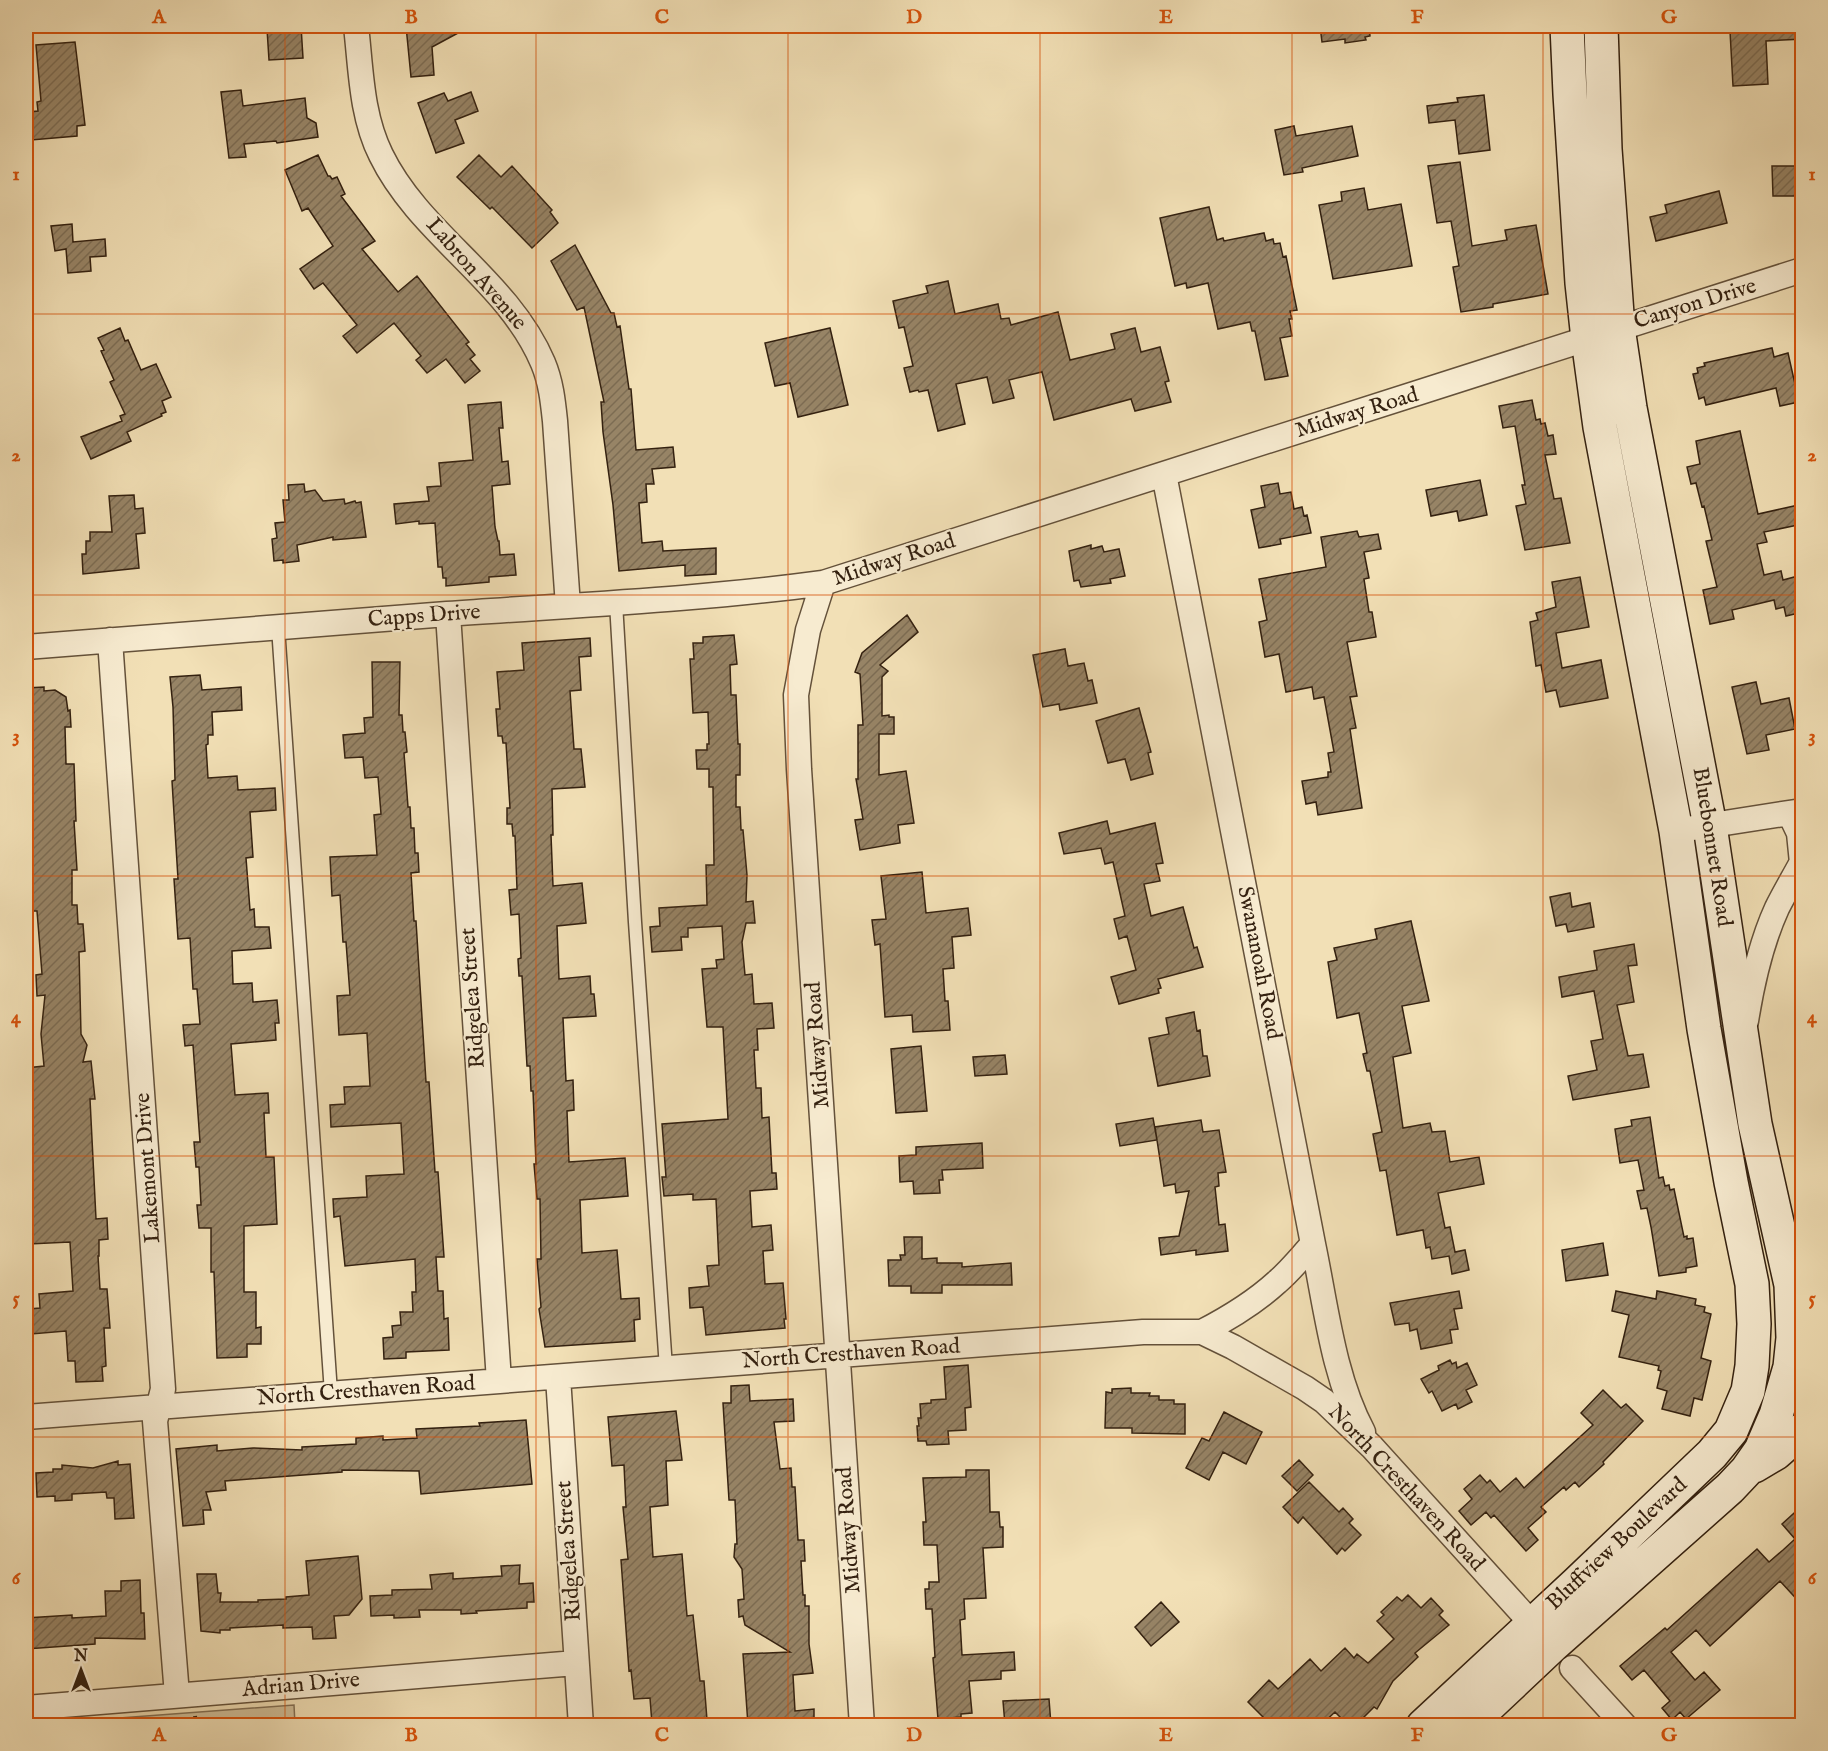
<svg xmlns="http://www.w3.org/2000/svg" width="1828" height="1751" font-family="'IM FELL English',serif">
<style>
.park{fill:#d2c09a;stroke:#837055;stroke-width:1.5}
.building{fill:url(#building-hatch);stroke:#342110;stroke-width:1.5}
.lines{fill:none;stroke-linecap:round;stroke-linejoin:round}
.lane-casing{stroke:#64513a;stroke-width:15}
.street-casing{stroke:#64513a;stroke-width:27}
.secondary-casing{stroke:#342110;stroke-width:36}
.path{stroke:#342110;stroke-width:4;stroke-dasharray:1.5 3;stroke-linecap:butt}
.lane{stroke:#f7ebd0;stroke-width:12}
.street{stroke:#f7ebd0;stroke-width:24}
.secondary{stroke:#f7ebd0;stroke-width:33}
.grid{fill:none;stroke:#d6530c;stroke-width:1.5;stroke-opacity:0.55}
.labels{text-anchor:middle;dominant-baseline:central;stroke-width:4.5;stroke-linejoin:round;paint-order:stroke}
.street-label{font-size:22px;fill:#342110;stroke:#f7ebd0}
.neatline{fill:none;stroke:#d6530c;stroke-width:2}
.grid-label{font-size:20px;text-anchor:middle;font-weight:bold;fill:#d6530c}
</style>
<defs>
<pattern id="building-hatch" width="6" height="6" patternUnits="userSpaceOnUse" patternTransform="scale(1.5)"><rect width="6" height="6" fill="#978466"/><path d="M-1 1l2-2M0 6l6-6M5 7l2-2" fill="none" stroke="#7c6c53"/></pattern>
</defs>
<rect width="100%" height="100%" fill="#f2e0b6"/>
<filter id="stains"><feTurbulence type="fractalNoise" baseFrequency=".00333" numOctaves="4"/><feColorMatrix values="0 0 0 0 .2 0 0 0 0 .09 0 0 0 0 .02 0 0 0 .5 -.17"/></filter>
<radialGradient id="worn" r=".72"><stop offset=".6" stop-color="#630" stop-opacity="0"/><stop offset="1" stop-color="#630" stop-opacity=".3"/></radialGradient>
<path class="park" d="M294,1705L295,1725H26Z"/>
<path class="building" d="M301,26L303,58L269,60L267,29Z
M406,26H471L432,47L434,75L411,77Z
M1320,26H1369L1370,36L1365,37L1366,40L1345,43V39L1322,42Z
M1763,26H1803V39L1766,41L1768,84L1733,86L1730,31L1763,30Z
M75,42L85,125L77,126V136L31,140L29,112L38,111L37,102L41,101L36,45Z
M241,90L243,106L305,98L307,118L316,123L318,137L277,143L276,141L244,144L246,157L229,158L221,92Z
M471,92L478,111L455,120L464,143L436,153L418,103L444,93L448,101Z
M1484,95L1490,150L1459,154L1455,120L1429,123L1427,106L1458,102L1457,98Z
M1294,126L1296,136L1352,126L1358,156L1302,168L1303,172L1284,175L1275,130Z
M318,155L328,176H330L332,179L337,177L345,194L341,196L375,241L362,249L398,292L417,276L469,342L466,344L475,355L470,359L480,371L465,383L446,359L427,373L416,360L421,356L394,323L357,353L343,336L357,325L323,283L314,289L300,269L333,246L308,208L302,211L285,170Z
M479,155L501,177L512,166L552,210L550,212L558,223L532,248L492,207L490,209L457,177Z
M1460,162L1472,246L1507,240L1505,230L1536,225L1548,294L1493,304V307L1461,312L1453,267L1459,266L1451,221L1437,223L1428,166Z
M1772,166H1803V196H1773Z
M1364,188L1368,210L1401,204L1412,266L1333,279L1319,205L1342,201L1341,192Z
M1719,191L1727,223L1656,241L1650,217L1667,213L1665,205Z
M1209,207L1217,240L1223,238L1224,241L1264,233L1266,241L1273,239L1274,244L1280,243L1283,257L1286,256L1297,310L1290,311L1292,319H1289L1292,336L1280,338L1288,376L1265,380L1255,331H1252L1250,322L1218,329L1208,283L1187,288L1186,283L1175,286L1160,218Z
M72,224L73,242L105,239L106,256L90,257L91,271L68,273L66,249L55,251L51,226Z
M575,245L611,313H614L617,327L620,326L629,389H631L636,450L673,447L675,467L652,469L654,484H646L647,502L639,503L642,543L662,541L663,551L716,548V574L685,576V565L619,571L613,505L603,432L601,402H604L584,307L577,310L551,261Z
M948,281L955,314L998,304L1001,319L1009,318L1011,325L1058,312L1070,360L1115,349L1111,334L1135,328L1141,352L1160,347L1169,381L1165,382L1171,402L1135,411L1131,399L1054,420L1042,372L1009,380L1014,398L993,403L987,377L956,384L965,424L938,431L928,390L919,392L918,390L910,392L904,368L913,366L904,327L899,328L893,301L928,293L926,286Z
M120,328L125,341L128,340L141,370L156,364L171,397L162,401L166,412L161,414L162,416L127,432L131,441L91,459L81,437L122,421L120,416L125,414L110,382L114,380L101,351L104,350L98,338Z
M830,328L848,405L798,417L790,383L775,386L765,343Z
M1772,348L1774,357L1788,353L1799,402L1780,406L1776,388L1706,405L1704,397L1699,399L1693,374L1698,373L1697,368L1705,366L1704,363Z
M1532,400L1536,420L1540,419L1541,424L1545,423L1548,436L1553,435L1556,454L1545,455L1554,499L1561,498L1570,543L1525,550L1516,506L1526,504L1522,485H1525L1515,426L1503,428L1499,406Z
M501,402L503,428H499L502,462L508,461L510,484L492,486L495,527L498,541H499L500,555L514,554L516,575L489,577V582L446,586V578H443L442,567H438L435,523L419,524V521L396,524L394,504L429,501L427,487L441,486L439,463L473,460L468,405Z
M1740,431L1758,514L1803,504V524L1764,532L1767,542L1757,544L1764,575L1781,571L1783,580L1798,576L1799,580H1803V612L1786,616L1784,607L1776,609L1774,600L1732,610L1734,619L1710,624L1703,590L1717,587L1706,541L1712,540L1704,506L1702,507L1696,483L1691,484L1687,467L1700,464L1696,441Z
M1480,480L1487,515L1459,521L1457,511L1431,516L1426,490Z
M1278,483L1280,494L1291,492L1294,509L1302,507L1304,516L1307,515L1311,533L1280,539L1281,544L1259,548L1251,510L1265,507L1261,486Z
M304,484L305,492L315,490L323,501L344,499L345,504L355,501L356,503L361,502L366,537L333,540V537L297,545L299,561L283,563V560L274,561L272,539L277,538L275,523L285,522L283,500H289L288,485Z
M134,495L135,509L143,508L145,533L136,534L139,568L83,574L82,554H86V541H90V532H112L109,496Z
M1357,531L1359,537L1378,534L1381,549L1364,552L1369,578L1364,579L1369,612H1372L1376,637L1347,642L1357,696L1350,697L1356,728L1350,729L1362,808L1318,815L1316,802L1306,804L1302,781L1328,777V772H1331L1328,753L1334,752L1324,697L1314,699L1312,687L1286,692L1279,654L1265,657L1259,622L1267,620L1259,579L1326,567L1321,537Z
M1091,545V549L1102,546L1104,552L1119,549L1125,576L1110,579L1111,583L1081,587L1079,580L1074,581L1069,551Z
M1580,577L1589,627L1556,633L1562,668L1601,660L1608,698L1560,707L1556,690L1546,692L1541,665L1536,666L1530,622L1538,620L1536,613L1556,607L1552,582Z
M907,615L918,632L880,665L888,671L882,677V716L889,715V717H894V734H879V775L906,771L914,823L898,825L900,843L860,850L855,820L863,819L856,779H858V725H863L860,674L855,672L862,653Z
M734,635L737,664L730,665L731,695H736L738,744H740V775H736V807H740L741,830H743L747,875L746,902L753,901L755,923H746L742,942L745,975L752,974L754,1004L772,1003L774,1028L757,1029L758,1050H754L756,1088H761L762,1118L769,1117L772,1173H776L777,1189L750,1191L752,1227L771,1225L773,1250L763,1251L765,1284L783,1283L786,1319H784L785,1328L706,1335L703,1307L690,1308L689,1288L709,1286L707,1266L719,1265L716,1199L693,1200V1194L664,1196L662,1177H666L662,1124L728,1119L723,1027H707L702,969L717,968L716,960L724,959L722,926L688,928V937H681L682,950L652,952L650,927L660,926L659,908L707,905L706,865H714L713,787H709V769H697L696,750H707V744H709L708,712L693,713L690,659H694L693,643H703V637Z
M590,638L591,656L579,657L581,690L570,691L574,749H581L585,787L552,789L553,835H551L553,886L582,883L586,923L557,926L559,979L590,976L591,994H594L596,1016L563,1018L566,1081L573,1080L574,1110L567,1111L569,1162L625,1158L628,1196L580,1200L582,1253L617,1250L621,1299L639,1298L640,1319L634,1320L635,1341L545,1347L539,1309L541,1307L537,1259H541L540,1199H537L534,1164H536L533,1091H531L530,1066H527L522,976H519L518,959L521,958L519,914L511,915L509,890L517,889L515,836H513L512,824H507V808H510L506,743H503L502,736H498L496,709H500L497,672L524,670L522,643Z
M1065,649L1068,666L1084,663L1088,681L1092,680L1097,703L1060,710L1059,704L1043,707L1033,655Z
M372,662H400L399,715H402L403,732H405L407,752L404,753L408,807H410L411,828H414L415,853H418L419,872L411,873L414,921H416L426,1082H429L435,1172H438L444,1257H436L438,1291H443L444,1319L448,1318L449,1350L406,1352V1358L384,1359L383,1338L393,1337L392,1326L401,1325L400,1312H413L412,1292H416L415,1259L345,1266L340,1216L334,1217L333,1199L367,1197L366,1176L404,1174L401,1123L331,1127L330,1105L345,1104L344,1087L370,1086L367,1033L339,1035L337,996L350,995L346,942H343L340,895L332,896L330,857L377,855L374,815L381,814L378,777L365,778L363,757L345,758L343,735L365,733L364,718L373,717Z
M200,675L202,690L241,687L242,710L212,712L213,735H208V744L206,745L208,778L237,776L238,790L275,788L276,810L250,812L253,857L246,858L250,910L254,909L255,927H269L271,948L232,951L233,984L252,983L253,1002L277,1000L279,1023H275L276,1040L231,1044L235,1095L268,1093L269,1113H264L266,1157H274L277,1224L244,1226V1292H256V1328L261,1327V1344H247V1357L217,1358L214,1272H211V1228H199L197,1205H201L199,1167H196L194,1142H200L193,1045L185,1046L183,1025L200,1024L197,989H193L190,938L178,939L174,879H178L172,781L175,780L173,707L170,677Z
M1756,682L1761,704L1789,698L1795,729L1766,735L1769,750L1747,754L1732,687Z
M44,687V691L55,690L66,697L68,711L70,710L71,727H65L66,764H74L76,821H74L77,870H72V905H77L78,924H83L85,951L79,952L81,1034L87,1045L83,1062L91,1061L95,1099H90L96,1219L107,1218L108,1239L99,1240V1256H98L100,1289H107L110,1328H104L106,1366L102,1367L103,1381L76,1382L75,1361H68L66,1331L31,1334L29,1309L40,1308L39,1294L73,1291L70,1242L29,1244L28,1228L26,1229V1114H29L26,1068L44,1066L41,1034L45,995L37,996L36,975L42,974L37,911H26V688Z
M1139,708L1151,752L1148,753L1153,774L1131,780L1125,759L1108,763L1096,721Z
M1107,821L1110,834L1155,823L1163,863L1156,864L1160,881L1144,884L1151,916L1183,907L1194,948L1197,947L1203,967L1158,979L1161,988L1158,989L1159,993L1119,1004L1111,977L1136,970L1127,936L1119,939L1114,919L1125,916L1113,862L1105,864L1101,848L1064,854L1059,833Z
M922,872L926,913L968,908L971,935L952,937L954,968L943,969L945,1001H948L950,1030L913,1032L912,1015L885,1017L880,944L875,945L872,920L886,919L881,876Z
M1570,893L1572,907L1590,903L1594,927L1568,932L1566,924L1556,926L1550,897Z
M1411,921L1429,1001L1402,1006L1411,1053L1393,1057L1403,1128L1430,1123L1432,1132L1445,1131L1450,1162L1479,1157L1484,1184L1438,1193L1445,1228L1450,1227L1455,1252L1465,1250L1469,1270L1452,1274L1449,1256L1432,1259L1430,1247L1426,1248L1423,1230L1397,1235L1386,1170L1380,1171L1373,1134L1382,1132L1370,1071H1367L1363,1054L1367,1053L1359,1013L1337,1018L1328,962L1337,960L1334,948L1377,939L1375,929Z
M1634,944L1637,965L1628,966L1634,1002L1617,1005L1628,1056L1643,1054L1649,1087L1573,1100L1568,1076L1597,1070L1591,1041L1603,1039L1594,991L1562,997L1559,977L1597,970L1594,951Z
M1194,1012L1197,1031L1200,1030L1203,1056H1207L1210,1076L1158,1086L1149,1038L1169,1034L1166,1018Z
M921,1046L927,1111L896,1113L891,1049Z
M1005,1055L1007,1074L975,1076L973,1057Z
M1650,1117L1659,1178L1663,1177L1665,1186L1669,1185L1670,1190L1674,1189L1684,1237L1687,1236V1239L1693,1238L1697,1266L1686,1268V1272L1659,1276L1651,1227L1647,1208L1641,1209L1637,1191L1644,1190L1638,1160L1620,1163L1615,1129L1632,1126L1631,1120Z
M1153,1118L1157,1140L1120,1146L1116,1124Z
M1201,1120L1203,1132L1219,1130L1226,1172L1218,1173L1219,1186L1215,1187L1219,1225L1225,1224L1228,1251L1196,1255V1250L1161,1255L1159,1238L1179,1236L1189,1191L1176,1193L1175,1184L1164,1186L1155,1127Z
M982,1143L983,1168L942,1170L943,1180H939L940,1193L914,1194L913,1181L900,1182L899,1156L916,1155V1147Z
M904,1237H922V1259L937,1258V1263H962V1267L1011,1263L1012,1285H942V1293H911V1286H889L888,1260H901L900,1255H905Z
M1603,1243L1608,1275L1566,1281L1562,1250Z
M1459,1291L1462,1308L1454,1309L1458,1329L1450,1330L1452,1343L1421,1349L1417,1329L1410,1331L1409,1323L1395,1325L1390,1303Z
M1616,1291L1656,1299L1657,1291L1696,1299L1695,1305L1705,1307L1704,1312L1711,1314L1701,1358L1711,1361L1702,1400L1694,1398L1690,1416L1662,1409L1667,1391L1657,1388L1661,1371L1658,1370L1659,1366L1619,1357L1629,1315L1612,1311Z
M1450,1360L1452,1364L1456,1362L1457,1368L1467,1363L1477,1385L1466,1390L1472,1402L1458,1409L1456,1404L1442,1411L1432,1391L1429,1393L1421,1379L1439,1370L1438,1366Z
M968,1365L971,1407L965,1408L966,1430L948,1431L949,1444L927,1445L926,1441H918L917,1426H919L918,1418H921L920,1404L931,1403V1400L946,1399L944,1367Z
M749,1385L750,1401L793,1399L794,1421L774,1422L780,1469L791,1468L792,1487H795L798,1540H804L805,1561H801L803,1595H805V1606H809V1644L813,1673L793,1675L795,1711L814,1709V1725H748L743,1654L790,1652L745,1625L743,1616L739,1617L738,1600L744,1599L742,1569L734,1557L735,1544H737L735,1500H729L723,1403H731V1386Z
M1131,1388V1393H1150L1149,1396H1159V1400H1174V1404H1185V1434L1132,1433V1428H1105L1106,1392L1112,1393V1389Z
M1603,1390L1621,1408L1626,1404L1643,1421L1603,1462L1604,1464L1579,1487L1575,1482L1566,1490L1564,1487L1541,1507L1546,1512L1528,1528L1538,1540L1526,1551L1494,1515L1491,1518L1486,1512L1471,1525L1459,1511L1472,1499L1464,1489L1480,1475L1487,1483L1490,1480L1500,1492L1516,1478L1524,1488L1593,1425L1581,1413Z
M676,1411L682,1460L666,1461L668,1505L650,1507L653,1557L682,1554L687,1616L693,1615L700,1681H704L707,1720L652,1724L650,1698L634,1699L631,1670L629,1671L621,1560L628,1559L623,1507H626L624,1465L612,1466L608,1417Z
M1224,1412L1262,1432L1246,1464L1223,1452L1209,1480L1186,1468L1202,1438L1209,1441Z
M526,1420L532,1484L421,1494L419,1471L342,1470V1472L225,1481L226,1490L206,1492L211,1510H203L204,1524L183,1526L176,1449L217,1445V1451L253,1448L302,1450V1447L356,1444V1438L383,1436V1440L417,1438L416,1429L480,1426L479,1423Z
M1299,1460L1313,1475L1297,1491L1282,1476Z
M118,1461V1465L130,1464L134,1518L115,1519L114,1498H107L106,1492L72,1494V1500L55,1501V1496L37,1497L36,1473L53,1472V1469H62V1465L93,1468Z
M966,1470H989L990,1512H999L1000,1527H1003V1547L983,1548L986,1598L964,1599L965,1619L960,1620L962,1655L1014,1652L1015,1670L1001,1671V1679L969,1681L972,1713L961,1714V1717L938,1719L933,1658L935,1657L932,1609H926L925,1589H929V1582H939L937,1545H924L923,1522H926L923,1478L966,1477Z
M1309,1482L1339,1512L1343,1508L1353,1519L1349,1523L1361,1535L1345,1551L1342,1548L1337,1554L1303,1517L1298,1523L1283,1507Z
M1803,1505V1606L1780,1581L1710,1646L1696,1630L1671,1652L1695,1680L1704,1672L1720,1690L1686,1719L1680,1712L1672,1720L1662,1708L1670,1701L1644,1670L1632,1680L1620,1666L1665,1628L1667,1630L1757,1549L1769,1562L1783,1550L1795,1539L1782,1524Z
M358,1556L362,1599L349,1615L334,1616L336,1638L313,1639L312,1627L283,1628V1625L230,1628V1630H220V1633L201,1631L197,1574H216L218,1593H221L220,1602H258V1600L286,1599V1597L309,1595L306,1561Z
M520,1565L519,1584L533,1583L534,1602H527V1608L476,1611L477,1613L461,1614V1610H419L420,1617L394,1618V1615L371,1616L370,1596L392,1595V1590L432,1589L430,1575L453,1573V1579L502,1576L501,1566Z
M140,1580L141,1613H144L145,1639L95,1638V1644L26,1649V1618L72,1615V1618L106,1616L105,1591H121V1581Z
M1408,1595L1421,1608L1431,1598L1443,1611L1439,1615L1449,1625L1415,1653L1418,1657L1393,1681L1377,1709L1374,1707L1356,1725H1348L1335,1712L1321,1725H1271L1248,1702L1269,1680L1278,1689L1310,1659L1321,1671L1345,1648L1354,1658L1357,1654L1368,1663L1394,1639L1377,1621L1384,1615L1381,1612L1397,1597L1402,1601Z
M1161,1602L1179,1622L1151,1646L1135,1627Z
M1049,1699L1051,1725H1005L1003,1701Z"/>
<g class="lines">
<defs>
<path id="lane" d="M616,603L635,922L666,1368
M278,627L331,1393"/>
<path id="street" d="M356,26C361,69 361,115 381,155C420,235 508,280 543,363C551,382 553,402 555,421L568,606
M1164,474L1313,1244C1326,1306 1333,1376 1363,1432
M823,583L808,630L796,695L799,769L862,1726
M448,614L499,1381
M110,640L163,1389L155,1421L177,1695
M26,647C166,636 306,624 447,614C572,605 698,600 823,583L1802,270
M1790,814L1799,833L1802,863
M1693,828L1802,811
M1746,1021C1752,983 1761,943 1777,908C1785,892 1794,877 1802,862
M1202,1332C1229,1318 1254,1303 1277,1282C1290,1271 1301,1257 1313,1244
M558,1377L581,1726
M26,1417L1143,1332H1202L1233,1347L1305,1388L1324,1401L1372,1447L1543,1636
M1572,1668L1625,1726
M26,1708L576,1663"/>
<path id="secondary" d="M1754,1466L1776,1453L1802,1430
M1423,1726L1577,1583L1712,1454L1731,1431L1748,1391L1752,1366L1754,1324L1752,1284L1731,1182L1704,1029L1676,831L1600,427L1588,339L1582,283L1570,94L1567,26
M1467,1726L1552,1646L1730,1488L1747,1470L1761,1450L1776,1415L1790,1367L1793,1338L1791,1285L1755,1124L1710,826L1630,408L1618,328L1605,149L1601,26"/>
</defs>
<use href="#lane" class="lane-casing"/>
<use href="#street" class="street-casing"/>
<use href="#secondary" class="secondary-casing"/>
<path class="path" d="M195,1716L196,1726"/>
<use href="#lane" class="lane"/>
<use href="#street" class="street"/>
<use href="#secondary" class="secondary"/>
</g>
<path class="grid" d="M285,26V1726M536,26V1726M788,26V1726M1040,26V1726M1292,26V1726M1543,26V1726M26,314H1802M26,595H1802M26,876H1802M26,1156H1802M26,1437H1802"/>
<g class="labels">
<g class="street-label">
<text transform="translate(476 274) rotate(49)">Labron Avenue</text>
<text transform="translate(1695 304) rotate(-17)">Canyon Drive</text>
<text transform="translate(1357 413) rotate(-17)">Midway Road</text>
<text transform="translate(894 560) rotate(-18)">Midway Road</text>
<text transform="translate(424 616) rotate(-4)">Capps Drive</text>
<text transform="translate(1712 847) rotate(81)">Bluebonnet Road</text>
<text transform="translate(1259 963) rotate(79)">Swananoah Road</text>
<text transform="translate(473 998) rotate(-94)">Ridgelea Street</text>
<text transform="translate(818 1045) rotate(-94)">Midway Road</text>
<text transform="translate(148 1168) rotate(-94)">Lakemont Drive</text>
<text transform="translate(851 1354) rotate(-4)">North Cresthaven Road</text>
<text transform="translate(366 1391) rotate(-4)">North Cresthaven Road</text>
<text transform="translate(1406 1488) rotate(47)">North Cresthaven Road</text>
<text transform="translate(849 1530) rotate(-94)">Midway Road</text>
<text transform="translate(1617 1544) rotate(-43)">Bluffview Boulevard</text>
<text transform="translate(569 1551) rotate(-94)">Ridgelea Street</text>
<text transform="translate(301 1685) rotate(-5)">Adrian Drive</text>
</g>
</g>
<rect width="1828" height="1751" fill="none" stroke="#f2e0b6" stroke-width="66"/>
<g transform="translate(81 1670)" stroke="#f7ebd0" stroke-width="4.5" paint-order="stroke">
<path d="M0-4.5L10 22L0 15L-10 22Z" fill="#342110"/>
<text y="-9" font-size="16" font-weight="bold" text-anchor="middle" fill="#342110">N</text>
</g>
<rect x="33" y="33" width="1762" height="1685" class="neatline"/>
<g class="grid-label">
<text x="159" y="23">A</text>
<text x="411" y="23">B</text>
<text x="662" y="23">C</text>
<text x="914" y="23">D</text>
<text x="1166" y="23">E</text>
<text x="1417" y="23">F</text>
<text x="1669" y="23">G</text>
<text x="16" y="180">1</text>
<text x="1812" y="180">1</text>
<text x="16" y="461">2</text>
<text x="1812" y="461">2</text>
<text x="16" y="742">3</text>
<text x="1812" y="742">3</text>
<text x="16" y="1023">4</text>
<text x="1812" y="1023">4</text>
<text x="16" y="1304">5</text>
<text x="1812" y="1304">5</text>
<text x="16" y="1584">6</text>
<text x="1812" y="1584">6</text>
<text x="159" y="1741">A</text>
<text x="411" y="1741">B</text>
<text x="662" y="1741">C</text>
<text x="914" y="1741">D</text>
<text x="1166" y="1741">E</text>
<text x="1417" y="1741">F</text>
<text x="1669" y="1741">G</text>
</g>
<rect width="100%" height="100%" filter="url(#stains)"/>
<rect width="100%" height="100%" fill="url(#worn)"/>
</svg>
